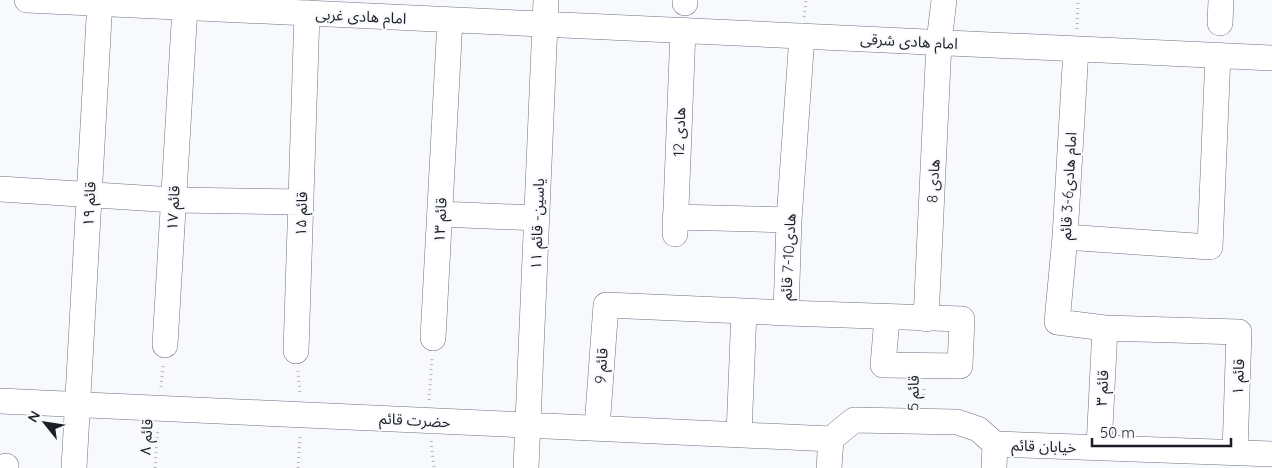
<svg xmlns="http://www.w3.org/2000/svg" width="1272" height="468" font-family="Quicksand,'Noto Sans Arabic',sans-serif">
<style>
.lines{fill:none;stroke-linecap:round;stroke-linejoin:round}
.minor-casing{stroke:#6c7082;stroke-width:26}
.path{stroke:#b5b6bb;stroke-width:3;stroke-dasharray:1 4;stroke-linecap:butt}
.minor{stroke:#fff;stroke-width:25}
.labels{text-anchor:middle;dominant-baseline:central;stroke-width:4;stroke-linejoin:round;paint-order:stroke}
.street-label{font-size:15px;fill:#1c1e25;stroke:#f8f9fd}
</style>
<rect width="100%" height="100%" fill="#f8f9fd"/>
<g class="lines">
<defs>
<path id="minor" d="M27,0L1272,58
M685,3V0
M1220,23L1221,0
M1076,49L1065,237L1057,322L1105,328L1239,332L1235,452
M0,189L174,200L301,202
M440,214L537,218
M675,217L789,220
M675,234L683,30
M1065,237L1210,247L1218,55
M786,313L962,319L960,366L883,365L887,318
M926,319L939,42L944,0
M433,338L450,20
M165,345L185,7
M296,351L307,13
M0,401L831,439
M597,428L606,305L744,311
M739,434L744,311L786,313L789,220L802,36
M995,444L1272,454
M1099,447L1105,328
M6,468V466
M74,468L100,0
M526,468L546,0
M829,468L831,439L854,420L957,422L978,429L995,444L994,468"/>
</defs>
<use href="#minor" class="minor-casing"/>
<path class="path" d="M804,17L806,0
M1077,29L1078,0
M298,371L300,395
M161,387L163,366
M429,400L432,359
M924,400V386
M431,441L434,468
M155,468L158,428
M298,468L300,436"/>
<use href="#minor" class="minor"/>
</g>
<g class="labels">
<g class="street-label">
<text transform="translate(361 16) rotate(3)">امام هادی غربی</text>
<text transform="translate(909 41) rotate(3)">امام هادی شرقی</text>
<text transform="translate(679 132) rotate(-88)">12 هادی</text>
<text transform="translate(933 181) rotate(-87)">هادی 8</text>
<text transform="translate(1068 186) rotate(-87)">امام هادی6-3 قائم</text>
<text transform="translate(89 204) rotate(-87)">قائم ۱۹</text>
<text transform="translate(173 208) rotate(-87)">قائم ۱۷</text>
<text transform="translate(301 214) rotate(-88)">قائم ۱۵</text>
<text transform="translate(440 220) rotate(-87)">قائم ۱۳</text>
<text transform="translate(537 224) rotate(-88)">یاسین- قائم ۱۱</text>
<text transform="translate(788 257) rotate(-87)">هادی10-7 قائم</text>
<text transform="translate(601 366) rotate(-86)">قائم 9</text>
<text transform="translate(1238 377) rotate(-88)">قائم ۱</text>
<text transform="translate(1102 388) rotate(-87)">قائم ۳</text>
<text transform="translate(913 393) rotate(-89)">قائم 5</text>
<text transform="translate(415 420) rotate(3)">حضرت قائم</text>
<text transform="translate(146 437) rotate(-86)">قائم ۸</text>
<text transform="translate(1044 446) rotate(2)">خیابان قائم</text>
</g>
</g>
<g transform="translate(45 423) rotate(300)" stroke="#f8f9fd" stroke-width="4" paint-order="stroke">
<path d="M0-4L9 19L0 12L-9 19Z" fill="#1c1e25"/>
<text y="-8" font-size="14" font-weight="bold" text-anchor="middle" fill="#1c1e25">N</text>
</g>
<path d="M1092 438v8h139v-8" fill="none" stroke="#1c1e25" stroke-width="2.5"/>
<text x="1100" y="438" font-size="15" fill="#1c1e25" stroke="#f8f9fd" stroke-width="4" paint-order="stroke">50 m</text>
</svg>
